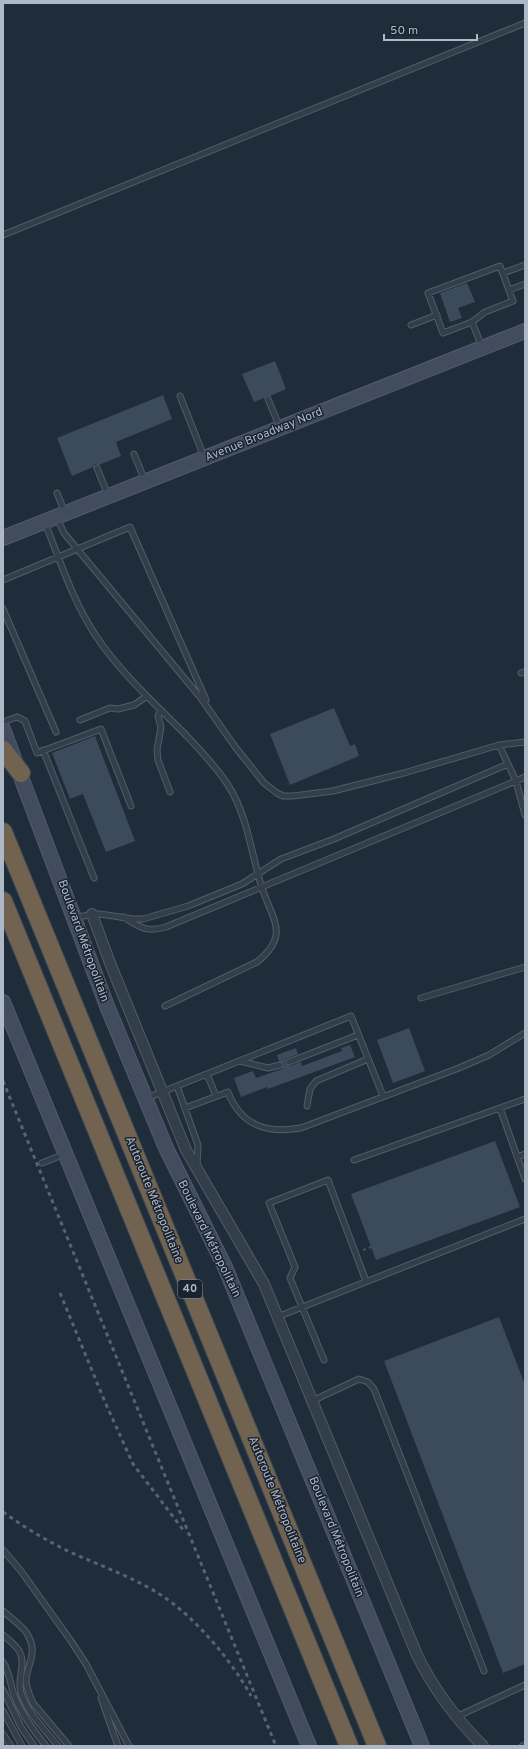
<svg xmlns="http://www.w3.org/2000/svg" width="528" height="1749" font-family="Overpass,sans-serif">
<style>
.building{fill:#3b4b5b}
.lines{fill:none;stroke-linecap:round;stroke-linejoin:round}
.lane-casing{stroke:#515c69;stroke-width:7}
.street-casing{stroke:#515c69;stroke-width:12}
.secondary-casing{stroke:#515c69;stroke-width:16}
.highway-casing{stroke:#3e4956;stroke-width:20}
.path{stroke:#3c5657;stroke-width:2;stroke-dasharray:3 3;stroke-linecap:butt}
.lane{stroke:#333e4b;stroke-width:5}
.street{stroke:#333e4b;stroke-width:10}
.secondary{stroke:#414d5f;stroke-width:14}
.highway{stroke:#726350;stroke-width:18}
.rail{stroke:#556373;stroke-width:3;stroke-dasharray:4 4;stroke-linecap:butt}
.labels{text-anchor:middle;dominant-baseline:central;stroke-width:3;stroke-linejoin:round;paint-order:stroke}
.shield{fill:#192330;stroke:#818c9a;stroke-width:1}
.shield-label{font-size:11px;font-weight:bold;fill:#aeb9c8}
.street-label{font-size:12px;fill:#aeb9c8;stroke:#192330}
</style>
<rect width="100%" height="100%" fill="#1f2d3b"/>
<path class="building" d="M467,283L475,302L458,308L462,318L450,322L440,293Z
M275,361L286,389L270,396L267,395L264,398L254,402L242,374Z
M163,395L172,419L116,442L121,456L99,465L95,464L93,467L72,476L57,438Z
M334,708L350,746L355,744L359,756L290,785L270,734Z
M95,736L135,841L106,852L83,794L70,799L52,753Z
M409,1028L425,1071L393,1083L377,1040Z
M350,1045L355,1057L268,1089L267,1087L241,1097L234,1078L253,1071L256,1078L282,1069L284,1064L279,1061L277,1055L296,1048L298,1054L286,1059L285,1064L290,1066L301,1062L302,1066L342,1051L341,1048Z
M495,1141L520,1207L376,1260L351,1194Z
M499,1317L525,1385V1664L503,1673L384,1361Z"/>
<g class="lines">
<defs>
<path id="lane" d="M3,235L525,23
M500,266L513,301L485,312L472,322L443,333L428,293Z
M503,273L525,265
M509,290L525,284
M472,322L482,347
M411,325L437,315
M180,396L204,457
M268,399L280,428
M134,454L145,481
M97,468L108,495
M57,493L65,513
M57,518L64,533L200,697L236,748L264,783L277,793L283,796H293L333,791L404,773L499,745L516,781L166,927C146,933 140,927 123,917
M45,523C60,560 73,602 96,636C119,671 153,702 183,732C199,749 215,765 228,785C248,816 251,854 262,888C273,921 290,935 257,962L165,1006
M3,580L130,527L206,700
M3,609L56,732
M521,673L525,672
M161,710L158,716L161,727L157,750L158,760L170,792
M80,720L110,708L118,709L134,705L147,696
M3,722L17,717L25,721L37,753L101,729L131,806
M499,745L525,742
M43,750L94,878
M525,777L516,781L525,815
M75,919L83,916L100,914L133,919H143L188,906L242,884L281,859L334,839L508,764
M421,998L525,967
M240,1061L268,1068L280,1065
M289,1062L358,1035
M207,1074L216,1096
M177,1086L198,1145L197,1166
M147,1098L351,1016L383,1096
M307,1106L310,1089L316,1081L368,1059
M185,1108L228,1092C241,1126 267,1134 301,1128L459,1068L489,1055L525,1033
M500,1108L525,1099
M517,1157L525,1154
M354,1160L500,1108L525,1179
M42,1163L65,1154
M277,1317L525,1219
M324,1360L290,1278L295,1267L269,1203L328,1180L366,1281
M312,1401L359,1379L368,1382L374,1389L484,1671
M3,1550L21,1571L71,1641L86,1664L129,1746
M3,1611C11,1618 20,1624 26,1632C39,1652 28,1661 26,1680C26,1688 30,1696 33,1703L69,1746
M3,1635C8,1639 13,1643 17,1648C29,1662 15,1680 22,1696C29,1714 45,1730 58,1746
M3,1662C10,1673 10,1684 14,1695C21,1714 33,1730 46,1746
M3,1690L21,1727L34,1746
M101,1698L118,1746
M3,1711L22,1746
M456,1717L525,1685
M3,1734L11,1746
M522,1746L525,1745"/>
<path id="street" d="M92,914L110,963L186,1150L264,1284L417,1655C434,1690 456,1719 483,1746"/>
<path id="secondary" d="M3,538L525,331
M3,729L107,1006L166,1148L225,1267L422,1746
M3,1002L309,1746"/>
<path id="highway" d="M3,750L21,773
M3,832L377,1746
M3,901L349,1746"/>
</defs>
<use href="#lane" class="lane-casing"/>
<use href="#street" class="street-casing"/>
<use href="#secondary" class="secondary-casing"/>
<use href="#highway" class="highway-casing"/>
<path class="path" d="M363,1250L371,1247"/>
<use href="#lane" class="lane"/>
<use href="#street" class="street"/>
<use href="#secondary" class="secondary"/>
<use href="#highway" class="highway"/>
<path class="rail" d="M3,1081L276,1746
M60,1293L105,1402L133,1464L184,1531
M3,1512C24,1527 47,1541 70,1552C101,1566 133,1577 161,1595C195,1617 232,1661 251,1696"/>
</g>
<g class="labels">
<rect class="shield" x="178" y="1280" width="24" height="18" rx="3"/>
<g class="shield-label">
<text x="190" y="1289">40</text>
</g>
<g class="street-label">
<text transform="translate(264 435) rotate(-22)">Avenue Broadway Nord</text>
<text transform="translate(83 941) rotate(70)">Boulevard Métropolitain</text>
<text transform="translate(154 1200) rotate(68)">Autoroute Métropolitaine</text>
<text transform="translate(209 1239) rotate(64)">Boulevard Métropolitain</text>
<text transform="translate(277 1500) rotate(68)">Autoroute Métropolitaine</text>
<text transform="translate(336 1537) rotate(68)">Boulevard Métropolitain</text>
</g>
</g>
<rect width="528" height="1749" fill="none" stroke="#aeb9c8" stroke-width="8"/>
<path d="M384 34v6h93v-6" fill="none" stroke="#aeb9c8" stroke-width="2"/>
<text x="390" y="34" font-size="12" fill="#aeb9c8" stroke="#192330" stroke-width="3" paint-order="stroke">50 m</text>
</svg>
